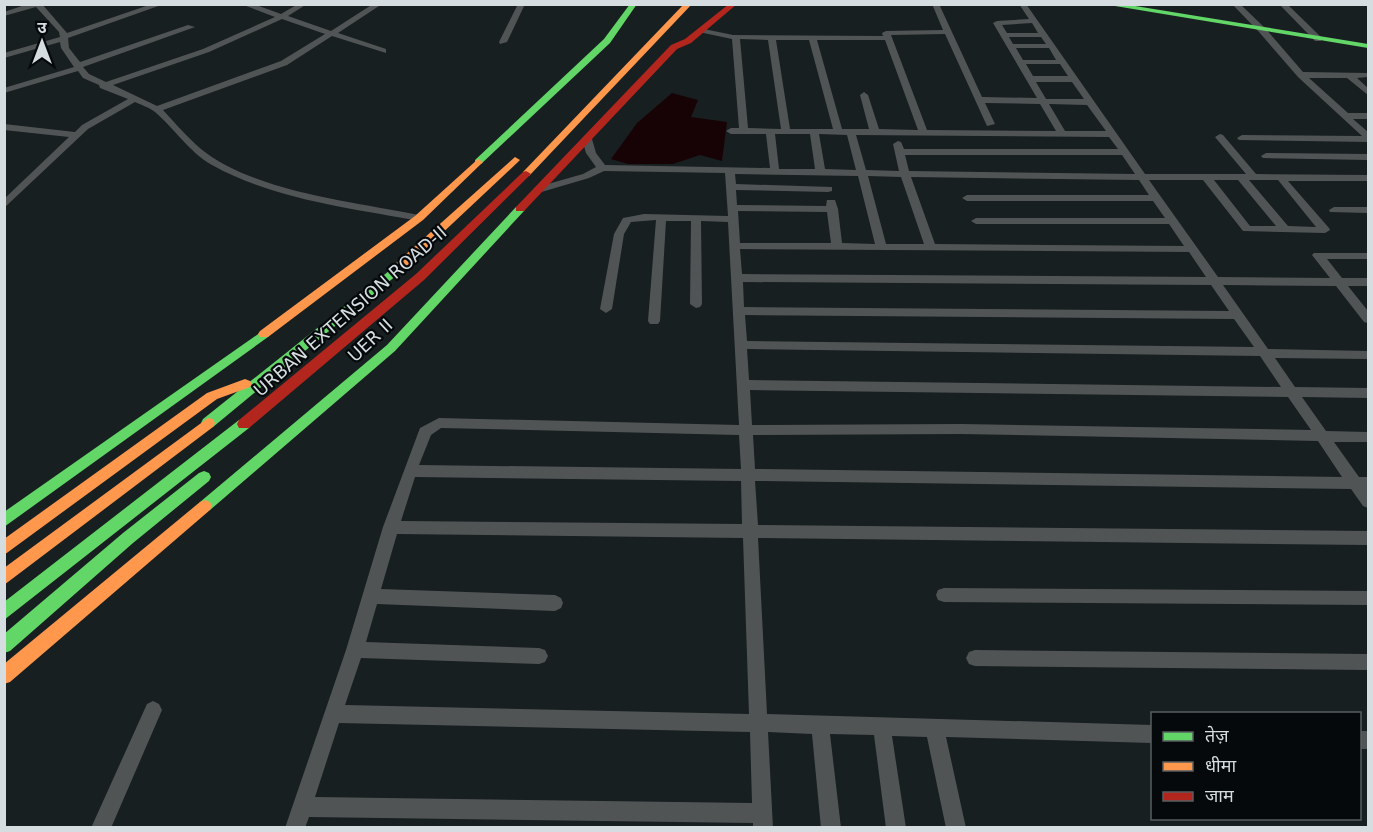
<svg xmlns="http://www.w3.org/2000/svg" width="1373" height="832" font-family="'DejaVu Sans','Noto Sans Devanagari',sans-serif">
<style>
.water{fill:#170305}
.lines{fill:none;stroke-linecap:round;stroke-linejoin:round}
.street{fill:#515455;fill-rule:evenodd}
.fast{fill:#63d668;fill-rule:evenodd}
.slow{fill:#ff974d;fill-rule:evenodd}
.jam{fill:#b3261e;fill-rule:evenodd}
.labels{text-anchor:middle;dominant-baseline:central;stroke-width:4.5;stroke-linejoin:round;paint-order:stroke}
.street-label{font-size:18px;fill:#d5dde0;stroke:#05090b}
</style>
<rect width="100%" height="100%" fill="#181f21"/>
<path class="water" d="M672,93L698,100L691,117L727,122L722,161L700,155L673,164H628L611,159L637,123Z"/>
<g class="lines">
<path class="street" d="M28,4H42L67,33L152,4H164L68,38L69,48L80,62L188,25L195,27L83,67L89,74L106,82L203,49L275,17L241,4H253L281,14L298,4H307L288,16L331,31L373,4H382L338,33L386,49V53L332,36L287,65L163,110C175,123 188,138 201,149C254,192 354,202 419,215L424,218L419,221C350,208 275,200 212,165C189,152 175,129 155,112C150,108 142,105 135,102L88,129L4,208V199L69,137L4,130V124L75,132L82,125L128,99L100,88L99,85L83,78L78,71L4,93V88L74,67L61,48L60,42L4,58V53L60,37L59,32L36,7L4,16V12ZM282,19L325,34L281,61L157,106L113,85L209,52Z
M518,4H525L507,42L500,44L499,42Z
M932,4H939L982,97L1037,98L993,23L997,21L1029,19L1019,4H1026L1145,174H1246L1215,137L1220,134L1223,135L1256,174L1368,175V181H1288L1329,228L1330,230L1325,233L1243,231L1203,180H1149L1218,277L1330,278L1312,255L1314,253H1368V259H1327L1342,278H1368V286H1348L1368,311V323L1364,322L1336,286L1223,285L1268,349L1368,351V359L1275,358L1295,387L1368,388V398L1302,397L1326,431L1368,432V442H1334L1359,477H1368V508L1363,506L1351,489L755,481L758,525L1368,531V545L758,538L767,714L1152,725V743L946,737L966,828H946L927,737L892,736L906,828H886L874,735L830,734L841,828H821L812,734L768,732L773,828H753V823L309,817L305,828H285L346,650L383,527L420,428L439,418L739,425L728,222L701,221L702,304L700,307L696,308L690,304L691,221H666L660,321L658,324H650L648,321L656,220L631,222L624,234L612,309L606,313L600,309L614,234L623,218L644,214L728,216L725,173L604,171L589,178L538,193L533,190L534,188L583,174L596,167L586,153L582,139L587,136L592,139L596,153L605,165L770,168L766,134H731L726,131L731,128H739L732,39L699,32V28L733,35L883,36L882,33L886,31L943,30ZM1032,23L1038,33H1007L1002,25ZM945,34L987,126L995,124L985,103L1040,104L1056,131L927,130L891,35ZM1009,37H1041L1046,44H1013ZM740,39L768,40L781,129L748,128ZM776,40H809L833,129H790ZM817,40H885L918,130L879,129L868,95L864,92L860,95L869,129H842ZM1016,48H1049L1056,60H1023ZM1026,64H1060L1068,76H1033ZM1036,82H1072L1084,99H1046ZM1049,104L1087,105L1106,131H1065ZM775,134H810L815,169H779ZM819,134L847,135L856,170L825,169ZM856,135L1109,137L1118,149H904L901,142L898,141L893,144L899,171L866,170ZM905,155H1122L1135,174L909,171ZM735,174L858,176L875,244L842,243L838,209L835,200H827L826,206L737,205L736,190L828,192L832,191V187L736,184ZM868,176L901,177L924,244H886ZM911,177L1139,180L1149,195H967L962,198L967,201H1153L1165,218H976L971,221L976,224H1169L1184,246L935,244ZM1214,180H1238L1276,226H1250ZM1249,180H1278L1316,227L1288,226ZM738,211L827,212L831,243H740ZM740,249L1189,252L1206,277L742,274ZM743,282L1211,285L1229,311L744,307ZM745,315L1234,319L1254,347L747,341ZM747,349L1260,356L1281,387L749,380ZM750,390L1288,397L1311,430L961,424L752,425ZM441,428L739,435L741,469L419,465L431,435ZM961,434L1318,441L1342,477L755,469L753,435ZM415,477L741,481L742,524L401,521ZM397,534L743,538L749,714L345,705L361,658L539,664L545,662L548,656L545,650L539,648L366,642L377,604L555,611L561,608L563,603L561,598L555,595L381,589ZM339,723L750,732L752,803L315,797Z
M1232,4H1240L1265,28L1303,72L1368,73V77L1357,78L1368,88V95L1347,78H1309L1348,113H1368V119H1353L1368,132V142L1239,140L1237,138L1242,135L1362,136L1298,77L1259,32Z
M1279,4H1287L1321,37V41H1315Z
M1266,153L1368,154V160L1263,158L1261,156Z
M1334,207H1368V213L1330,212L1329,210Z
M944,588L1368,591V605L944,602L938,600L936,595L938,590Z
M975,650L1368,654V670L975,666L969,664L966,658L969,652Z
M153,701L159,704L162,710L111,828H91L147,704Z
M1360,731H1368V749H1360Z"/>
<path class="fast" d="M630,4H637L610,43L481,164H475V160L604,39Z
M1103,4H1123L1368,44V48Z
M520,206L525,209L524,211L395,351L210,510L205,512L200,510L198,506L200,502L387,345L516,207Z
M399,263L405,267L403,270L213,427H203L201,423L203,419Z
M264,330L270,334L268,337L4,527V512Z
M244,419L249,420L251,424L249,428L4,620V602L239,420Z
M204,471L209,473L211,477L209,481L133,543L10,651L4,653V634L123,533L199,473Z"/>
<path class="slow" d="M684,4H692L529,176H523V172Z
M515,157L520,160L518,162L403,270H395V264Z
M478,159L483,162L481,164L423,220L268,337H260L258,334L260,331L415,216Z
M245,379L250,381L252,384L250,387L217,399L4,555V539L207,393Z
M208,418L213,419L215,423L213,427L4,585V568Z
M205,500L210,502L212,506L210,510L10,682L4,684V664L200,502Z"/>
<path class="jam" d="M729,4H737L691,43L677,49L524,211H516V207L671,45L685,39Z
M526,171L531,174L529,176L424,280L249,428H239L237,424L239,420L416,274L523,172Z"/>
</g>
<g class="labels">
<g class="street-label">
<text transform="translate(350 311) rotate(-41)">URBAN EXTENSION ROAD-II</text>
<text transform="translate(370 340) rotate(-43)">UER II</text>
</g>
</g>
<rect width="1373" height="832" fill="none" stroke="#d5dde0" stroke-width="12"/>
<rect x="1151" y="712" width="210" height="108" fill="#05090b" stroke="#585e60" stroke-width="1.5"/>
<rect x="1163" y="732" width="30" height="9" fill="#63d668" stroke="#585e60" stroke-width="1.5"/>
<text x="1205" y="742" font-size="18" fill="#d5dde0">तेज़</text>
<rect x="1163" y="762" width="30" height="9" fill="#ff974d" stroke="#585e60" stroke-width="1.5"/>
<text x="1205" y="772" font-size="18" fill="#d5dde0">धीमा</text>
<rect x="1163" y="792" width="30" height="9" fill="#b3261e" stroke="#585e60" stroke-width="1.5"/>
<text x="1205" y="802" font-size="18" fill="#d5dde0">जाम</text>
<g transform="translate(42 42)" stroke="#05090b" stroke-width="4.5" paint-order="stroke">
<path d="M0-4.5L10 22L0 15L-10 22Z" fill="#d5dde0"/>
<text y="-9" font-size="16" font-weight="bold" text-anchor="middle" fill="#d5dde0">उ</text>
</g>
</svg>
